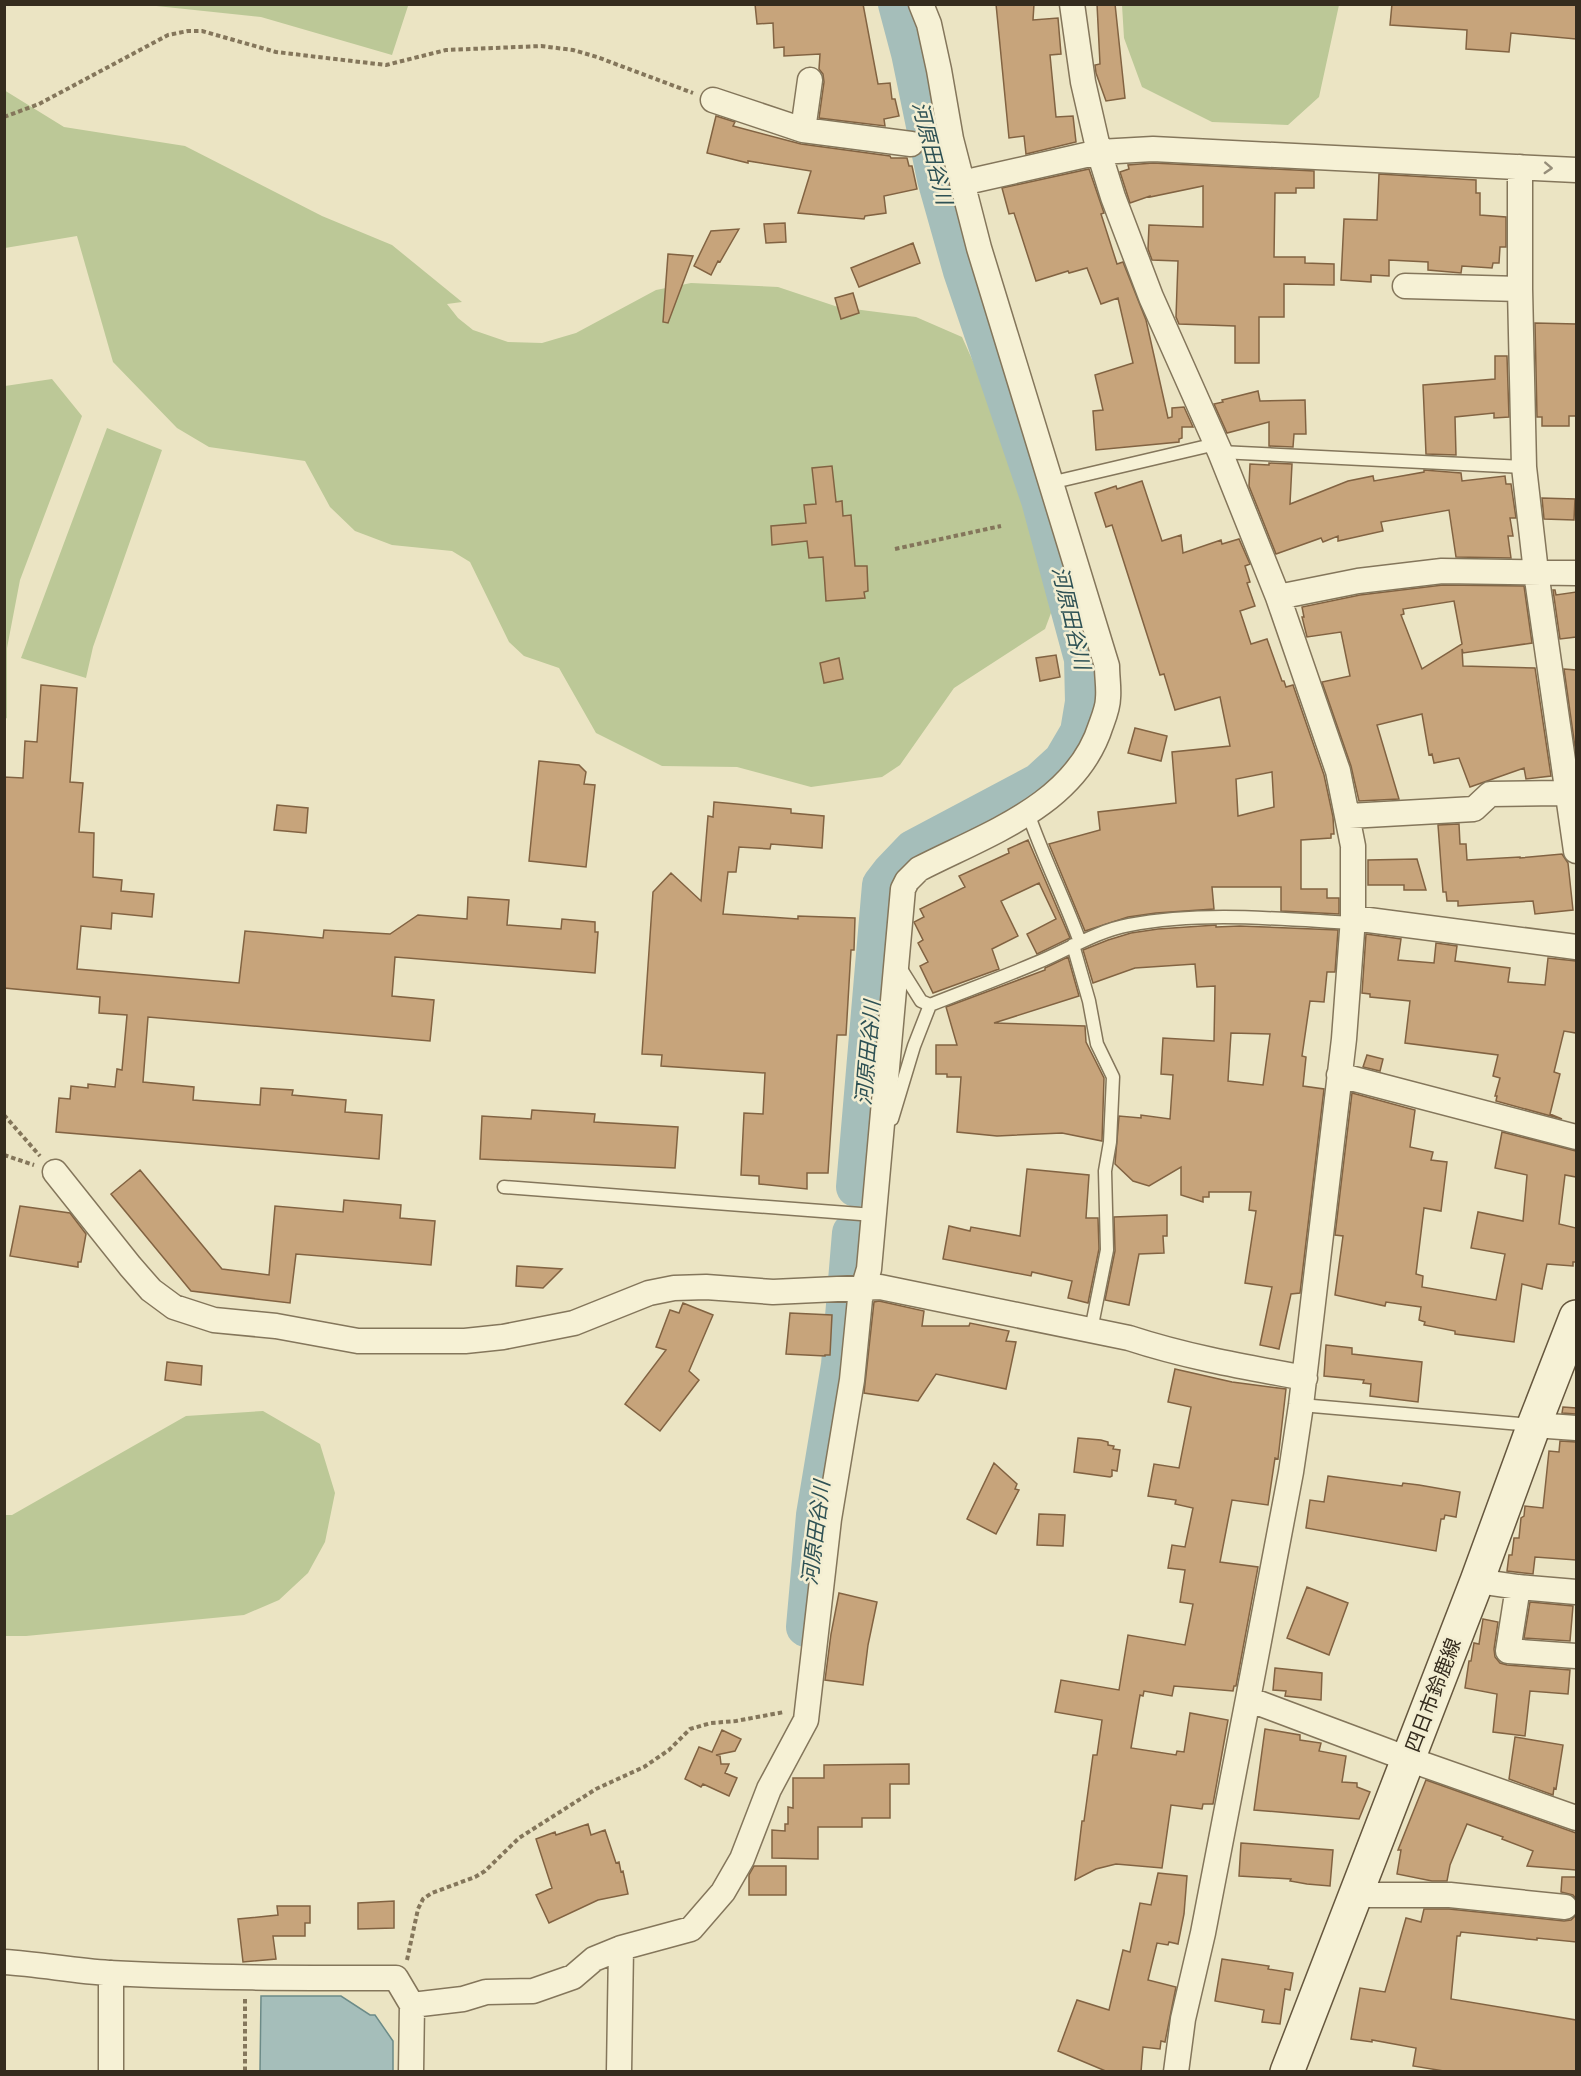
<svg xmlns="http://www.w3.org/2000/svg" width="1581" height="2076" font-family="'Libre Baskerville','Noto Sans JP',serif">
<style>
.green{fill:#bcc897}
.water{fill:#a5beba;stroke:#6c8b88;stroke-width:1.5}
.lines{fill:none;stroke-linecap:round;stroke-linejoin:round}
.river{stroke:#a5beba;stroke-width:40}
.building{fill:#c7a47b;stroke:#826342;stroke-width:1.5;fill-rule:evenodd}
.service-casing{stroke:#84765b;stroke-width:15}
.minor-casing{stroke:#84765b;stroke-width:27}
.secondary-casing{stroke:#66573e;stroke-width:36}
.path{stroke:#84765b;stroke-width:4;stroke-dasharray:4.5 3;stroke-linecap:butt}
.service{stroke:#f6f1d5;stroke-width:12}
.minor{stroke:#f6f1d5;stroke-width:24}
.secondary{stroke:#f6f1d5;stroke-width:33}
.oneway{stroke:#968e7a}
.labels{text-anchor:middle;dominant-baseline:central;stroke-width:5;stroke-linejoin:round;paint-order:stroke}
.street-label{font-size:20px;fill:#352c1e;stroke:#f3eed2}
.water-label{font-size:21px;font-style:italic;fill:#2e5154;stroke:#f3eed2}
</style>
<rect width="100%" height="100%" fill="#ebe4c3"/>
<path class="green" d="M147,5V4L423,5L408,6L392,55L261,17Z
M1122,5H1339L1319,97L1288,125L1212,122L1142,87L1124,38Z
M4,90L64,127L185,146L322,216L392,245L462,302L447,304L458,318L473,330L508,342L542,343L576,333L656,290L691,283L778,287L838,307L916,317L962,337L1056,545L1057,597L1045,629L954,688L900,765L882,777L811,787L737,767L662,766L596,733L559,668L524,656L509,642L470,562L452,551L392,545L355,531L330,507L305,461L209,447L177,428L113,362L77,236L5,248Z
M52,379L82,416L20,580L7,648V718L5,719V386Z
M107,428L162,450L93,647L86,678L21,658Z
M263,1411L320,1444L335,1493L325,1542L308,1573L279,1600L244,1615L26,1636H5V1515H12L186,1416Z"/>
<path class="water" d="M261,1996H341L370,2015H375L393,2041V2071H260Z"/>
<g class="lines">
<path class="river" d="M856,1187L882,885L892,872L913,850L1039,783L1063,761L1080,732L1085,702L1084,659L1041,500L963,271L937,179L911,53L898,4
M806,1627L816,1515L841,1365L852,1233"/>
</g>
<path class="building" d="M755,4H863L878,84L890,83L892,99H895L899,116L884,119L885,126L819,118L824,82L823,74L819,69L820,54L784,56V47L774,48L773,23L757,24Z
M996,4H1034L1033,20L1058,18L1061,54L1050,55L1056,117L1073,116L1076,142L1026,154L1024,136L1009,138Z
M1097,4H1115L1125,98L1106,101L1096,73L1095,65L1100,64Z
M1392,4H1576V39L1511,33L1509,52L1466,49L1467,30L1390,25Z
M716,116L735,122L733,126L801,144L890,156L891,158H907L909,166H912L917,189L884,196L886,213L865,216L864,219L798,213L811,171L748,161V163L707,153Z
M1153,163L1314,171V188H1296V193H1275L1274,257H1305V263L1334,264V285L1284,284V317H1259V363H1235V326L1179,324L1176,317L1178,261L1152,260L1148,249L1149,225L1203,227V186L1150,197V196L1130,203L1120,172L1129,169L1128,165Z
M1089,169L1104,213L1101,214L1117,264L1123,262L1146,320L1168,418L1172,417V408L1184,407L1193,427H1182V438L1179,439V442L1096,450L1093,411L1103,410L1095,375L1133,363L1118,298L1101,304L1087,268L1069,273L1068,271L1036,281L1014,213L1009,214L1002,188Z
M1379,174L1476,180V193H1480V215L1506,217V247H1500L1499,263H1493L1492,268L1462,266L1461,273L1428,270V262L1389,260V276L1371,275V282L1341,280L1344,219L1377,220Z
M785,223L786,242L766,243L764,224Z
M739,229L720,262L718,261L711,275L694,266L711,231Z
M913,243L920,263L859,287L851,268Z
M668,254L693,256L668,323L663,322Z
M853,293L859,313L841,319L835,298Z
M1535,323L1576,324V416H1569V426H1542V417H1537Z
M1495,356H1507L1509,417L1494,418V413L1455,417L1456,455L1426,454L1423,385L1495,379Z
M1258,391L1260,401L1305,400L1306,434H1294L1293,447L1269,446V422L1227,433L1214,404L1223,402L1222,400Z
M1269,463L1292,464L1290,504L1348,481L1373,476L1374,481L1424,472V470L1461,473L1462,481L1505,476L1506,484H1511L1516,518H1510L1513,536H1508L1511,558L1456,557L1449,510L1381,522L1383,531L1338,541V536L1323,542L1321,538L1276,554L1249,486L1250,464L1269,465Z
M832,466L836,502L842,501L843,516L851,515L855,566H867L868,591L864,592L865,598L826,601L823,557L809,558L807,541L772,545L771,526L806,523L804,505L816,504L812,468Z
M1142,481L1162,541L1181,535L1183,553L1221,540L1222,544L1239,539L1250,564L1245,566L1250,582L1247,583L1255,606L1240,611L1251,644L1267,639L1282,681H1284L1286,687L1293,685L1324,775L1333,817L1334,834H1331V838L1301,840V889H1327V898H1339V914L1281,911V887H1212L1214,909L1156,913L1128,917L1085,931L1049,844L1100,830L1098,812L1176,803L1172,752L1230,746L1220,697L1175,710L1164,674L1160,675L1112,525L1106,527L1095,493L1116,486L1117,489ZM1272,772L1274,807L1238,816L1236,779Z
M1542,498L1575,499L1574,520L1544,519Z
M1443,585L1524,586L1532,643L1463,653L1462,649L1463,666L1535,668L1551,776L1526,779L1524,768L1470,787L1459,758L1434,763L1432,754L1429,755L1422,714L1377,725L1399,799L1359,801L1351,766L1322,682L1350,676L1341,632L1307,637L1302,617H1304L1302,607L1360,595ZM1454,601L1462,644L1422,669L1401,615L1404,614L1403,609Z
M1553,590H1555L1556,595L1576,592V637L1560,639Z
M1056,655L1060,677L1040,681L1036,658Z
M839,658L843,679L824,683L820,663Z
M1564,669L1576,670V754Z
M41,685L77,688L70,782L83,783L79,832L94,833L93,877L122,880L121,891L154,894L152,917L112,913L111,929L81,926L77,969L239,983L245,931L323,938L324,930L390,934L418,915L467,919L468,897L509,900L507,925L561,929L562,919L595,922V932H598L595,973L395,957L392,996L434,1000L430,1041L148,1017L143,1082L194,1087L193,1100L260,1105L261,1088L293,1090L292,1095L346,1100L345,1112L382,1115L379,1159L56,1132L59,1098L70,1099L71,1086L88,1088V1084L115,1087L117,1069L122,1070L127,1015L99,1013L100,997L4,988V777L23,778L25,741L37,742Z
M1135,728L1167,736L1161,761L1128,753Z
M539,761L579,765L586,772L584,784L595,785L586,867L529,861Z
M714,802L791,809V813L824,816L822,848L771,844L770,849L739,847L736,872H728L723,914L798,919V916L855,918L854,950H851L846,1035H837L828,1173H807V1189L759,1184V1176L741,1175L744,1113L763,1114L765,1073L661,1066L662,1055L642,1054L653,892L671,873L701,901L708,816L713,817Z
M277,805L308,808L306,833L274,830Z
M1459,824L1460,844H1466L1467,860L1520,857V858L1562,854L1568,863L1573,910L1535,914L1533,901L1458,906V901H1447L1446,892H1443L1438,825Z
M1028,840L1070,938L1037,954L1027,934L1056,919L1039,883L1001,901L1018,936L992,949L999,969L933,993L920,966L928,962L918,943L923,940L914,922L924,917L920,909L965,887L959,876L1009,853L1008,849Z
M1417,859L1426,890H1404V885H1368V860Z
M1216,925V927L1240,926L1338,930L1335,972H1327L1324,1002L1310,1001L1302,1056L1306,1057L1303,1086L1324,1089L1300,1293L1291,1294L1279,1349L1260,1345L1272,1287L1245,1283L1256,1211L1249,1210L1251,1192H1209V1197H1203V1202L1181,1195V1167L1149,1186L1133,1181L1115,1164L1119,1116L1141,1118V1115L1170,1119L1173,1075L1161,1074L1163,1038L1214,1041L1215,986L1197,987L1195,964L1135,968L1093,983L1083,950L1108,940L1131,933L1158,929ZM1231,1033L1270,1034L1263,1085L1228,1081Z
M1366,934L1401,939L1398,960L1434,963L1436,943L1457,946L1455,961L1510,968L1508,982L1545,985L1548,958L1576,961V1033L1564,1031L1554,1072L1560,1074L1550,1114L1562,1119L1496,1101L1497,1096H1495L1500,1078L1493,1076L1498,1055L1405,1043L1410,1001L1370,997V994L1362,993Z
M1068,957L1079,996L994,1023L1085,1026L1086,1042L1104,1078L1102,1141L1062,1133L997,1136L957,1132L961,1077H947V1074H936V1045H957L946,1007L1045,970V968Z
M1367,1055L1383,1059L1380,1071L1363,1067Z
M1352,1093L1415,1110L1410,1147L1433,1152L1431,1160L1447,1162L1441,1211L1424,1208L1416,1274L1423,1276L1422,1287L1496,1300L1505,1254L1471,1248L1478,1212L1523,1221L1527,1175L1495,1168L1502,1132L1576,1151V1177L1565,1175L1559,1224L1576,1228V1262H1573V1266L1547,1264L1542,1289L1522,1284L1514,1342L1455,1334V1331L1424,1325L1425,1322L1419,1320L1421,1307L1386,1302L1385,1306L1335,1295L1343,1236L1335,1235Z
M532,1110L595,1114L594,1122L678,1127L675,1168L480,1159L482,1116L531,1119Z
M1027,1169L1089,1175L1086,1218H1098L1099,1249L1088,1303L1068,1298L1072,1281L1032,1272L1031,1276L943,1259L949,1226L970,1231L971,1227L1020,1236Z
M140,1170L222,1269L269,1275L275,1206L343,1212L344,1200L401,1205L400,1218L435,1221L431,1265L296,1254L290,1303L191,1291L111,1194Z
M20,1206L70,1213L86,1234L81,1262H78V1267L10,1256Z
M1167,1215V1236H1163L1164,1253L1139,1254L1129,1305L1105,1300L1115,1251L1114,1217Z
M517,1266L562,1269L543,1288L516,1286Z
M879,1301L924,1311L922,1326H969L970,1323L1009,1331L1006,1341L1016,1342L1006,1389L936,1374L918,1401L864,1393L874,1302Z
M683,1303L713,1315L689,1371L699,1380L660,1431L625,1404L666,1350L656,1347L670,1310L679,1313Z
M790,1313L832,1315L830,1355H825V1356L786,1354Z
M1326,1345L1352,1348V1354L1422,1362L1418,1402L1370,1396L1371,1384L1363,1383L1364,1380L1324,1376Z
M167,1362L202,1366L201,1385L165,1380Z
M1175,1369L1232,1382L1286,1389L1278,1459L1275,1458L1268,1505L1232,1500L1220,1562L1258,1567L1236,1686H1234L1233,1691L1174,1686L1172,1696L1144,1691L1143,1696L1140,1695L1131,1748L1176,1755L1177,1751L1184,1752L1190,1713L1228,1720L1213,1804H1203L1202,1809L1171,1805L1162,1868L1116,1864L1096,1869L1075,1880L1082,1821H1084L1093,1755H1097L1102,1720L1055,1712L1061,1680L1119,1690L1128,1635L1185,1645L1193,1604L1180,1602L1185,1570L1168,1568L1172,1545L1185,1547L1193,1508L1175,1504L1176,1500L1148,1496L1154,1464L1179,1468L1191,1407L1168,1402Z
M1563,1407L1576,1408V1414L1562,1413Z
M1078,1438L1101,1440L1108,1442V1445L1114,1446L1113,1449L1120,1450L1117,1471L1112,1470V1476L1110,1477L1074,1472Z
M1560,1441L1576,1442V1560L1535,1557L1533,1574L1507,1571L1509,1555H1512L1514,1538H1519L1521,1518L1524,1516L1525,1506L1543,1508L1549,1451L1559,1452Z
M994,1463L1017,1484L1015,1489L1019,1490L996,1534L967,1519Z
M1328,1476L1402,1486L1403,1483L1419,1485L1460,1492L1456,1517L1445,1515L1444,1519H1441L1436,1551L1306,1528L1310,1500L1324,1502Z
M1039,1514L1065,1515L1063,1546L1037,1545Z
M1307,1587L1348,1603L1329,1655L1287,1638Z
M839,1593L877,1602L868,1645L863,1685L825,1680L831,1634Z
M1530,1602L1573,1606L1570,1641L1524,1638Z
M1483,1619L1498,1622L1494,1649L1495,1657L1500,1663L1507,1665L1570,1670L1568,1694L1530,1691L1525,1736L1493,1732L1497,1694L1465,1688L1469,1661H1471L1474,1643L1479,1644Z
M1275,1668L1322,1673L1321,1700L1285,1696L1286,1691L1273,1690Z
M1265,1729L1300,1735V1740L1321,1743L1319,1751L1346,1756L1342,1782L1357,1783V1787L1370,1792L1359,1819L1254,1810Z
M722,1730L741,1739L735,1751L716,1755L720,1756L721,1764H729L725,1773L737,1778L729,1796L703,1784L701,1787L685,1779L699,1747L712,1752Z
M1515,1737L1563,1745L1556,1789L1554,1788L1553,1795L1509,1779Z
M909,1764V1784H890V1818H862V1827H818V1859L772,1858V1830L785,1831V1824H788V1807L793,1808V1778H824V1765Z
M1426,1780L1576,1833V1870L1527,1866L1533,1851L1502,1839L1503,1837L1467,1824L1450,1865L1447,1881H1432L1397,1874L1401,1850H1398Z
M588,1824L591,1835L605,1830L616,1863L619,1862L621,1872L623,1871L628,1894L598,1900L549,1923L536,1895L552,1888L536,1839L555,1832L556,1835Z
M1241,1843L1333,1850L1330,1886L1307,1884L1290,1881L1291,1879L1239,1876Z
M754,1866H786V1895H749V1875Z
M1158,1873L1187,1876L1184,1914L1178,1944L1169,1942L1168,1945L1157,1943L1148,1980L1176,1987L1165,2042L1161,2041L1160,2049L1143,2047L1141,2072H1108L1058,2051L1077,2000L1109,2010L1123,1950L1130,1952L1140,1903L1151,1905Z
M1562,1877H1576V1899L1573,1895L1561,1892Z
M394,1901V1928L358,1929V1903Z
M277,1906H310V1923H305V1936H273L276,1959L243,1962L238,1919L278,1915Z
M1424,1909H1449L1564,1921L1571,1920L1576,1915V1942L1537,1938V1940L1461,1932L1460,1936H1457L1451,1999L1576,2020V2072H1450L1413,2066L1416,2048L1372,2040V2042L1351,2039L1360,1988L1385,1992L1406,1918L1421,1922Z
M1222,1959L1269,1966L1268,1969L1293,1973L1290,1990L1285,1989L1280,2024L1262,2022L1264,2010L1215,2001Z"/>
<g class="lines">
<defs>
<path id="service" d="M1220,452L1524,467
M1050,483L1216,444
M1028,813C1043,857 1064,898 1080,942
M1073,945L1089,1001L1097,1044L1113,1077L1110,1142L1105,1171L1107,1250L1091,1330
M899,966L921,1001L930,1005
M892,1119L914,1046L930,1005C965,991 1001,978 1036,963C1066,951 1096,931 1129,925C1202,911 1279,919 1353,923
M504,1187L874,1215
M1301,1405L1532,1425"/>
<path id="minor" d="M1072,4L1083,82L1099,152L1113,197L1151,297L1220,452L1278,597L1338,771L1353,846V918L1344,1039L1301,1405L1291,1472L1248,1699L1203,1933L1183,2019L1176,2072
M713,100L803,130L911,144
M803,130L810,80
M1520,167V289L1524,467L1536,572L1576,851
M962,183L1099,152L1153,149L1576,170
M1405,286L1520,289
M1278,597L1358,581L1442,571L1576,573
M1349,816L1474,809L1490,794L1559,793L1576,795
M1353,918L1576,947
M1339,1075L1576,1137
M55,1172L130,1266L151,1290L174,1307L214,1320L276,1326L358,1341H465L503,1337L574,1323L649,1293L674,1288L706,1287L773,1292L880,1287L1129,1338C1187,1357 1245,1367 1305,1378
M1534,1425L1576,1428
M1477,1581L1518,1587L1576,1592
M1518,1587L1508,1651L1576,1656
M1248,1699L1408,1759L1576,1818
M1355,1895H1450L1565,1907
M621,1948L691,1929L723,1892L742,1859L769,1789L806,1720L829,1519L852,1380L860,1299L869,1269L903,889L907,881L919,869C987,834 1076,805 1101,725C1104,717 1108,707 1108,698C1109,688 1107,677 1107,666L979,248L951,139L939,70L929,24L921,4
M4,1962C39,1964 74,1971 109,1973C204,1978 301,1978 396,1978L412,2005L411,2072
M412,2005L463,1999L486,1992L533,1991L573,1977L594,1959L621,1948L619,2072
M111,2072V1973"/>
<path id="secondary" d="M1287,2072L1477,1581L1534,1425L1576,1317"/>
</defs>
<use href="#service" class="service-casing"/>
<use href="#minor" class="minor-casing"/>
<use href="#secondary" class="secondary-casing"/>
<path class="path" d="M4,117L39,104L168,35L188,31H202L276,52L386,65L446,50L541,46L573,50L597,57L693,93
M895,549L1001,526
M4,1115L40,1156
M4,1155L34,1165
M407,1960L418,1909L423,1899L432,1893L475,1877L485,1871L519,1838L596,1789L644,1767L669,1750L690,1729L711,1723L736,1721L784,1712
M245,1999V2072"/>
<use href="#service" class="service"/>
<use href="#minor" class="minor"/>
<use href="#secondary" class="secondary"/>
</g>
<defs><path id="oneway-chevron" d="M-2-3.5L2.5 0L-2 3.5" fill="none" stroke-width="1.6" stroke-linecap="round" stroke-linejoin="round" transform="scale(1.5)"/></defs>
<use class="oneway" href="#oneway-chevron" transform="translate(1548 168) rotate(3)"/>
<g class="labels">
<g class="street-label">
<text transform="translate(1433 1695) rotate(-69)">四日市鈴鹿線</text>
</g>
<g class="water-label">
<text transform="translate(932 153) rotate(76)">河原田谷川</text>
<text transform="translate(1071 618) rotate(77)">河原田谷川</text>
<text transform="translate(868 1053) rotate(-85)">河原田谷川</text>
<text transform="translate(816 1533) rotate(-83)">河原田谷川</text>
</g>
</g>
<rect width="1581" height="2076" fill="none" stroke="#352c1e" stroke-width="12"/>
</svg>
